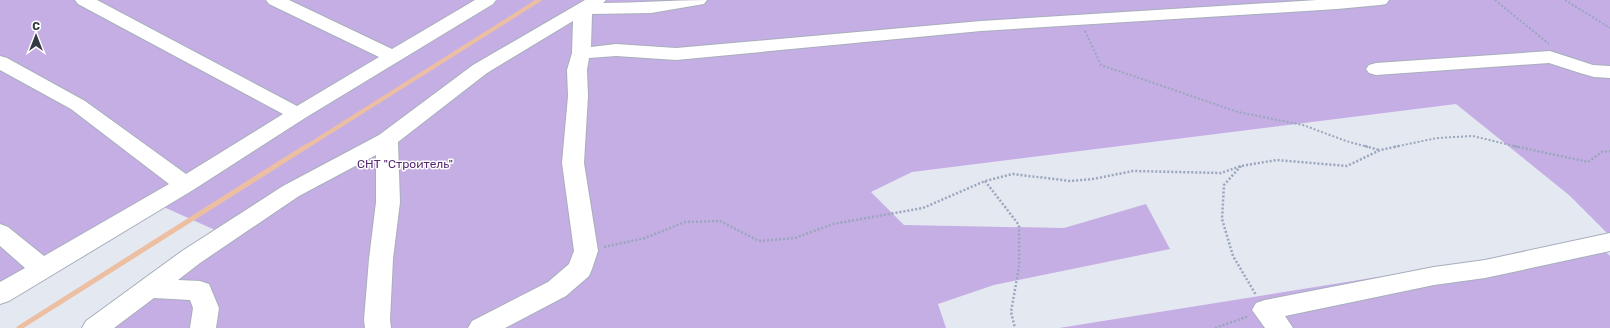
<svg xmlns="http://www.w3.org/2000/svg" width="1610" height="328" font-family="Rubik,sans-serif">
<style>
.green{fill:#c5aee4}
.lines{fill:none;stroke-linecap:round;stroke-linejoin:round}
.stream-far1{stroke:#ecbfa2;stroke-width:4}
.stream{stroke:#ecbfa2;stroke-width:5}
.minor-casing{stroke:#a7afbc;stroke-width:2}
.path-far1{stroke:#99a6bd;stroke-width:2;stroke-dasharray:2 2;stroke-linecap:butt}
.path{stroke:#99a6bd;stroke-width:2.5;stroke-dasharray:2 2;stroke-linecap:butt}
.minor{fill:#fff;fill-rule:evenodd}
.labels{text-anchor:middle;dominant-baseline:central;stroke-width:3;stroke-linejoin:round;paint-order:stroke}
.park-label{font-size:12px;fill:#552b71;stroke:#fff}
</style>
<rect width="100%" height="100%" fill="#e4e8f1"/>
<path class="green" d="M0,0H1610V236L1569,195L1456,104L912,172L871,192L904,225L1064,228L1146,204L1170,249L994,285L938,304L946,328H91L224,234L148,200L0,287Z
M1596,242L1610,256V328H1059Z"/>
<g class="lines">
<path class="stream-far1" d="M306,147L539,0"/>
<path class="stream" d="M19,328L307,146"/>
<defs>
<path id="minor" d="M75,0H97L297,106L379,57L269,4L266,0H289L392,49L475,0H496L493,4L305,118L193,190L9,301L0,304V282L25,268L0,246V224L8,227L44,256L169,184L71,109L0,70V56L7,58L85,101L186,174L283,114L78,4Z
M585,0H606L603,3C638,3 672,0 707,0L704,4L698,5L651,13L592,14L591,47L616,44L676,48L981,21L1317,0H1389L1386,4L1380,5L1337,9L981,31L676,60L616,56L589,58L587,70L588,96L584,163L598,251L592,269L589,276L566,296L505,328H468L472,321L548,282L569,264L574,251L562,163L568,96L567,70L572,53L573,21L487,73L398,142L400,202L393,259L390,320L391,328H365L364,320L369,259L376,202V155L299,196L200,263L178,280L200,281L209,284L219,308L216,328H190L193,308L190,300L154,298L114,328H82L86,321L182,251L283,186L379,135L473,65Z
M1550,51L1593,65L1610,66V78L1594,77L1580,73L1549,63L1376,75L1369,73L1366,69L1369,65L1376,63Z
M1610,233V251L1485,278L1434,285L1285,316L1293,328H1265L1252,310L1256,303L1265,300L1434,267L1485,260Z"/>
</defs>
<use href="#minor" class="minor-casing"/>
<path class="path-far1" d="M1495,0L1549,44
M1565,0L1610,28
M1085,31L1101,65L1238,112L1303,125L1346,141L1368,147
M1394,147L1437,138L1473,136L1518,147"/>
<path class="path" d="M1365,146L1379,150
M1514,146L1588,162L1602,152L1610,151
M1241,166L1224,185L1222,219L1233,256L1256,295
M985,181L1019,225V267L1011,312L1015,328
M604,247L645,238L685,222L720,221L759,241L795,238L833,224L923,208L985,181L1013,174L1070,181L1093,179L1133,171L1221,173L1241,166L1277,160L1347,166L1380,150L1399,146
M1215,328L1249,316"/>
<use href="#minor" class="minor"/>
</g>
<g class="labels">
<g class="park-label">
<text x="405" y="164">СНТ "Строитель"</text>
</g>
</g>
<g transform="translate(36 36)" stroke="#ffffff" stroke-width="3" paint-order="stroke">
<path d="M0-3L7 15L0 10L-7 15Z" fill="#343a43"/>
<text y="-6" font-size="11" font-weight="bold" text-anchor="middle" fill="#343a43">С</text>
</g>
</svg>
